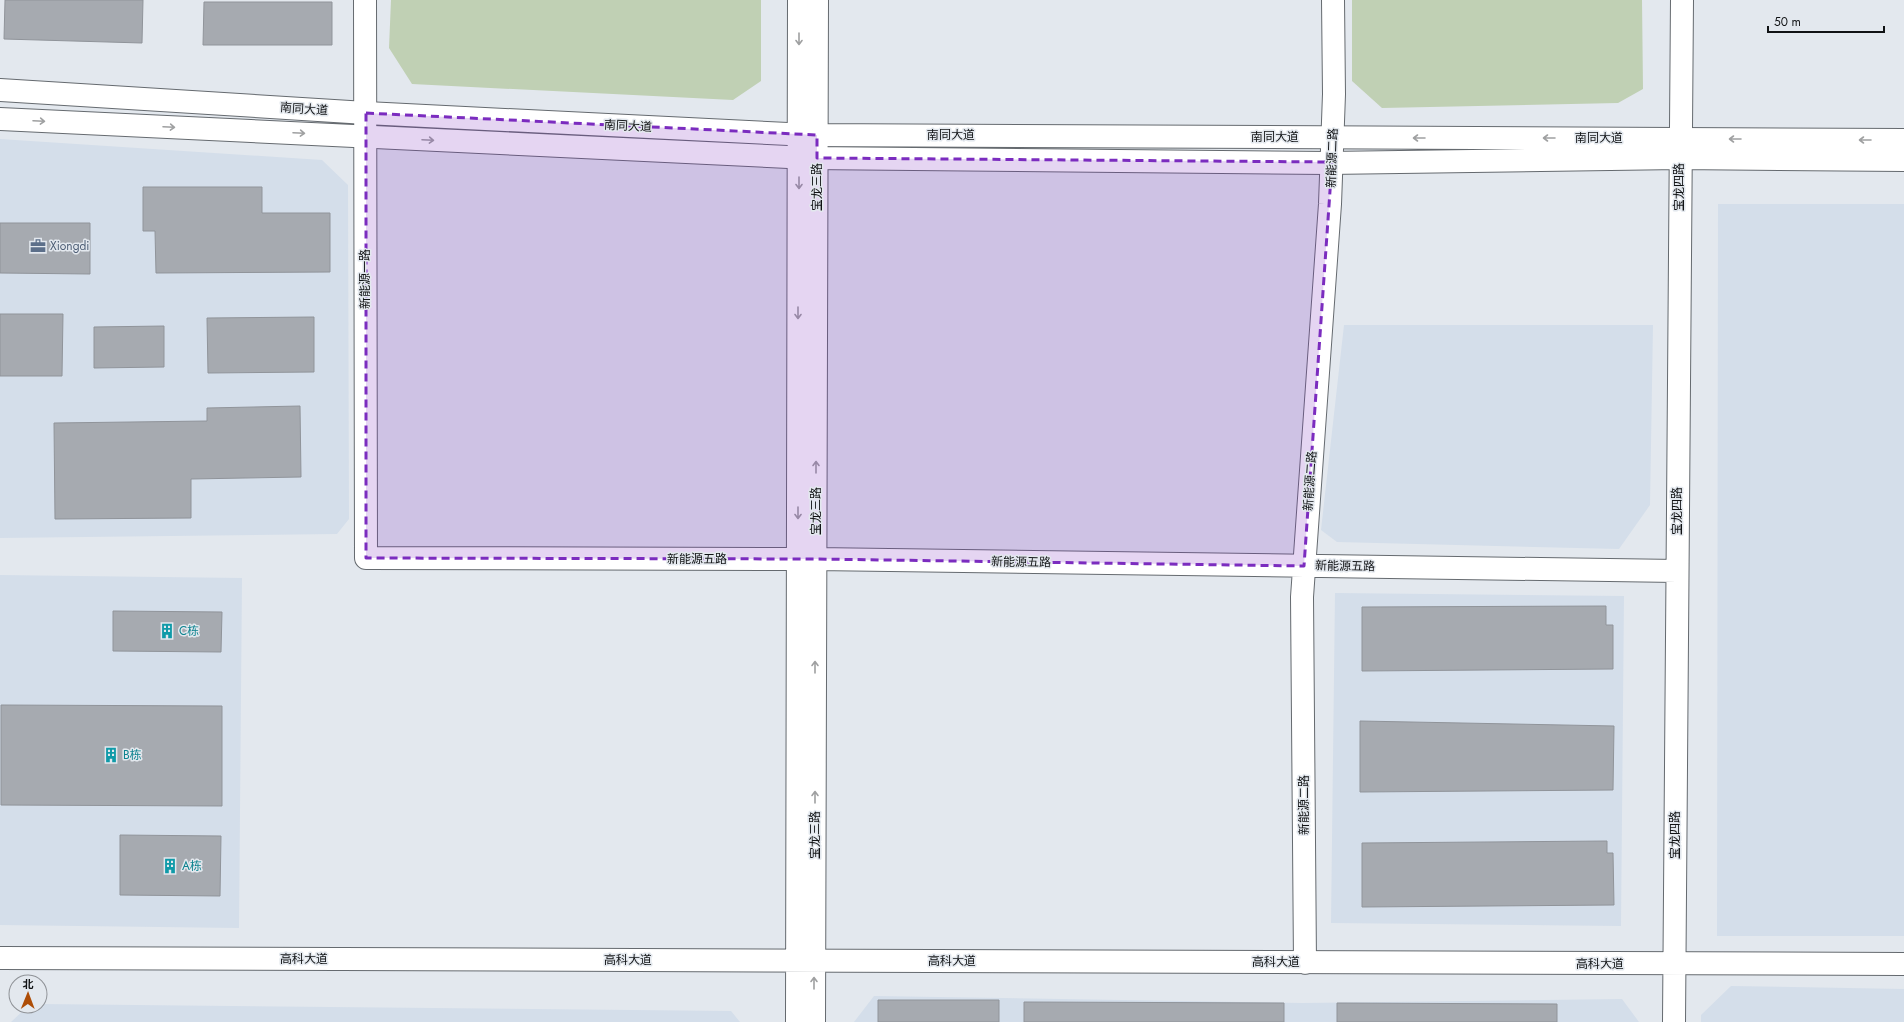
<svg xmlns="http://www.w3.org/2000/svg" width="1904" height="1022" font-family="Jost,'Noto Sans SC',sans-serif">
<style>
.built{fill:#d4deea}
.green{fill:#c0d0b4}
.building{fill:#a6aab0;stroke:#90949a}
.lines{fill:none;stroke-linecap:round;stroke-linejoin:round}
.minor-casing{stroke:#656a6f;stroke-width:24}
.major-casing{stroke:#656a6f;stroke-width:24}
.minor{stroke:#fff;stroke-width:22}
.major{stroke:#fff;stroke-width:22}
.oneway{stroke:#9fa0a1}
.marked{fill:#7b2cbf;fill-opacity:0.2;stroke:#7b2cbf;stroke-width:3;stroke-dasharray:8 5;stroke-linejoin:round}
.labels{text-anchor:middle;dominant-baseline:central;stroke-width:3;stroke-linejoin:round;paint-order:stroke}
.street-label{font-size:12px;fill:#101214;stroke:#e3e8ee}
.service-label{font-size:12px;fill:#4e5e75;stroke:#e3e8ee;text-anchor:start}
.culture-label{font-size:12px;fill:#0d838f;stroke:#e3e8ee;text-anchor:start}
</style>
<rect width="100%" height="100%" fill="#e3e8ee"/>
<path class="built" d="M0,139L322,160L348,185L349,519L337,534L0,538Z
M1718,204H1904V936H1717Z
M1344,325H1653L1650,505L1619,549L1337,542L1321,530Z
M0,575L242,578L239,928L0,925Z
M1335,593L1624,596L1621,926L1331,923Z
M1731,986L1904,989V1022H1701V1015Z
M874,996L1303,1003L1622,999L1639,1022H854Z
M40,1004L731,1011L740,1022H11L28,1006H40Z"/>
<path class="green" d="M391,0H761V81L733,100L412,84L389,48Z
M1352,0H1642L1643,89L1618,103L1382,108L1352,81Z"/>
<path class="building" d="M5,0H143L142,43L4,39Z
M204,2H332V45H203Z
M143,187H262V213H330V272L156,273L155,231H143Z
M0,223H90V274L0,273Z
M0,314H63L62,376H0Z
M314,317V372L208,373L207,318Z
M164,326V367L94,368V327Z
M300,406L301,477L191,479V518L55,519L54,423L207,421V408Z
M1606,606V625H1613V669L1362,671V607Z
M113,611L222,612L221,652L113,651Z
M1,705L222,706V806L1,805Z
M1360,721L1614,726L1613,790L1360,792Z
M120,835L221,836L220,896L120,895Z
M1607,841V853H1613L1614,905L1362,907V843Z
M878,1000H999V1022H878Z
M1024,1002L1284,1003V1022H1024Z
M1337,1003L1557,1004V1022H1337Z"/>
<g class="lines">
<defs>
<path id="minor" d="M365,0L366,558L816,559L1677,571
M0,958L1904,964
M1305,963L1302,597L1330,204L1334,94L1333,0
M797,1022L799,0
M814,1022L817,0
M1674,1022L1682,0"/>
<path id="major" d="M0,90L366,113L809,135L1904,140
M0,119L809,158L1328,163L1679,158L1904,160"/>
</defs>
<use href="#minor" class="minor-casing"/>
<use href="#major" class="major-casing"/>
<use href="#minor" class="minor"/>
<use href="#major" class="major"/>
</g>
<defs><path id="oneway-shaft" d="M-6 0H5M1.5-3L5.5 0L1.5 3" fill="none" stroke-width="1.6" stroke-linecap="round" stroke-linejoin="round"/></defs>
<g class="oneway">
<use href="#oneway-shaft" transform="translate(799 39) rotate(90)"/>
<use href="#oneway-shaft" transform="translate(39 121) rotate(3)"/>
<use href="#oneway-shaft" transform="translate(169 127) rotate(3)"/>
<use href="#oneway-shaft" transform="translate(299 133) rotate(3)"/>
<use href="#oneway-shaft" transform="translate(1419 138) rotate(-180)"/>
<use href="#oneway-shaft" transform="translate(1549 138) rotate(-180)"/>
<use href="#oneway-shaft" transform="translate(1735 139) rotate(-180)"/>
<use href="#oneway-shaft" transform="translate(428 140) rotate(3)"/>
<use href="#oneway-shaft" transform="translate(1865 140) rotate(-180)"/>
<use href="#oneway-shaft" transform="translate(799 183) rotate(90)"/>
<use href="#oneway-shaft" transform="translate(798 313) rotate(90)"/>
<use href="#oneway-shaft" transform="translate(816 467) rotate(-90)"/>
<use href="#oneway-shaft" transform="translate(798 513) rotate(90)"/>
<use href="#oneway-shaft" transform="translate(815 667) rotate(-90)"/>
<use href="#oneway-shaft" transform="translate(815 797) rotate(-90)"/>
<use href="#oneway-shaft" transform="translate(814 983) rotate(-90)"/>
</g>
<path class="marked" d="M366,113L817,135V158L1332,162L1304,566L816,559L366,558Z"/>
<defs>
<symbol id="office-bare" viewBox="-9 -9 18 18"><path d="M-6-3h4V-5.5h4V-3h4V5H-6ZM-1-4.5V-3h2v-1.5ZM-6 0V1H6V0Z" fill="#5c6f8a" stroke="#e3e8ee" stroke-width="2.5" paint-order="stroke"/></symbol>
<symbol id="building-bare" viewBox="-9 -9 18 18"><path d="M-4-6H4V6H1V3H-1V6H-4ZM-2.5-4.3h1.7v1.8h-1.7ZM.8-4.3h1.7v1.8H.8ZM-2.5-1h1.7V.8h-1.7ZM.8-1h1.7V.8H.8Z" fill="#0f9aa8" stroke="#e3e8ee" stroke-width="2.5" paint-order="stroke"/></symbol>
</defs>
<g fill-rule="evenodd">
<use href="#office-bare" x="27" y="235" width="22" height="22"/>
<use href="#building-bare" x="156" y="620" width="22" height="22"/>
<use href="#building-bare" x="100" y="744" width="22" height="22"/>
<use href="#building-bare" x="159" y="855" width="22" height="22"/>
</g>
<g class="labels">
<g class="street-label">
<text transform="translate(304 109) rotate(4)">南同大道</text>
<text transform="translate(628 126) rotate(3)">南同大道</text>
<text x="951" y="135">南同大道</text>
<text x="1275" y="137">南同大道</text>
<text x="1599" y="138">南同大道</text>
<text transform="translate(1332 158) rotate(-88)">新能源二路</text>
<text transform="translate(817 187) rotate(-90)">宝龙三路</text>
<text transform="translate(1679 187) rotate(-90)">宝龙四路</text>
<text transform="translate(365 279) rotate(-90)">新能源一路</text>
<text transform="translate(1310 481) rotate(-86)">新能源二路</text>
<text transform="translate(816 511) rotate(-90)">宝龙三路</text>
<text transform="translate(1677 511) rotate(-90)">宝龙四路</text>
<text x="697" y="559">新能源五路</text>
<text transform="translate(1021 562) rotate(1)">新能源五路</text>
<text transform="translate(1345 566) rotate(1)">新能源五路</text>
<text transform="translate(1304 805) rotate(-90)">新能源二路</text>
<text transform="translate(815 835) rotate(-90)">宝龙三路</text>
<text transform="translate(1675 835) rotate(-90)">宝龙四路</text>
<text x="304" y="959">高科大道</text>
<text x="628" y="960">高科大道</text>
<text x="952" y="961">高科大道</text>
<text x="1276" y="962">高科大道</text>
<text x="1600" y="964">高科大道</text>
</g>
<g class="service-label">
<text x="50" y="246">Xiongdi</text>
</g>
<g class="culture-label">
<text x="179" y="631">C栋</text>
<text x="123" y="755">B栋</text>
<text x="182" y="866">A栋</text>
</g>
</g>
<g transform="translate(28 994) rotate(1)"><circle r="19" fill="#e3e8ee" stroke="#8f9297"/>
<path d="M0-3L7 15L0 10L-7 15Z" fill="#ae4d06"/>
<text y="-6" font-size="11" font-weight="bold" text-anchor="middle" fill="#101214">北</text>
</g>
<path d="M1768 26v6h116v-6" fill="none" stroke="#101214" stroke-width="2"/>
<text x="1774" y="26" font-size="12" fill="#101214" stroke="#e3e8ee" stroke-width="3" paint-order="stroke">50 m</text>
</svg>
